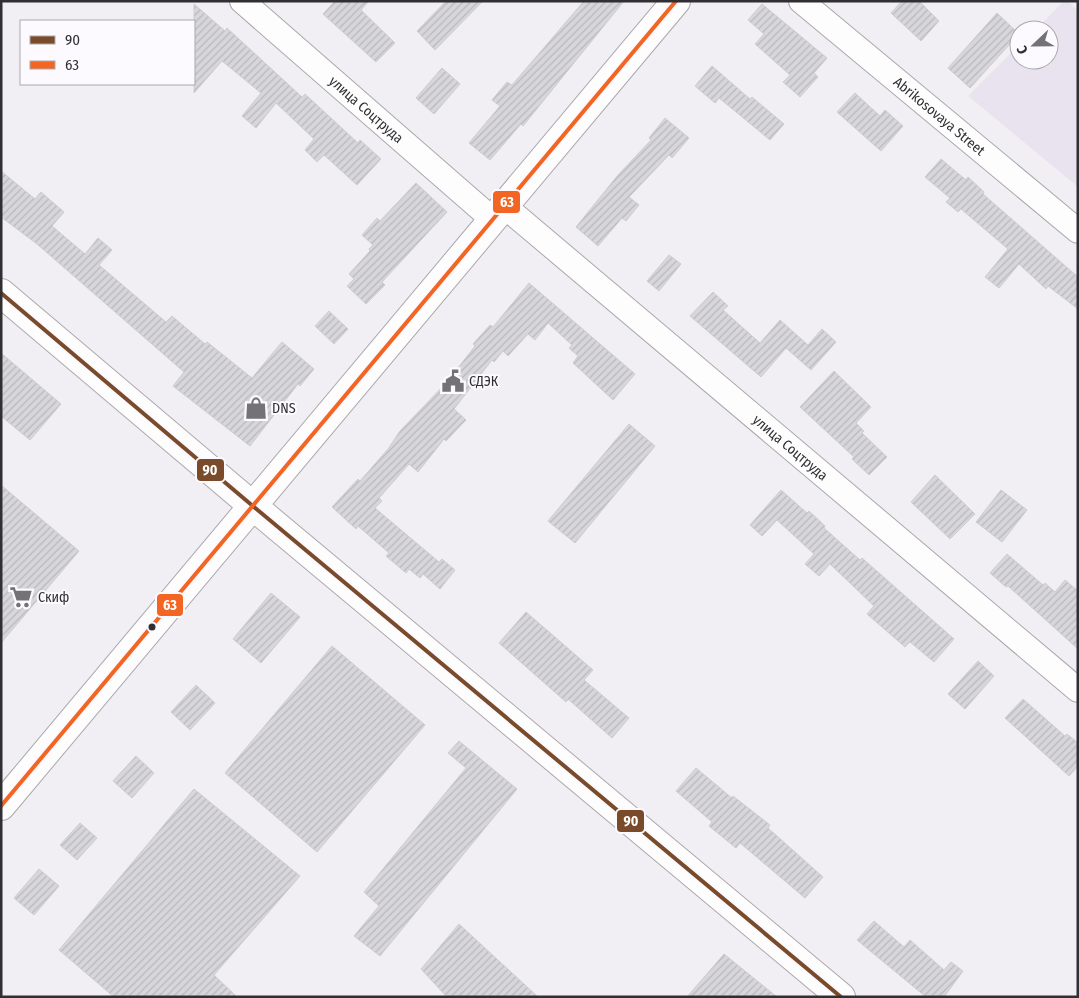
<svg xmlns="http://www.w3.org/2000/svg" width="1079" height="998" font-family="'Fira Sans Condensed',sans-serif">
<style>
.built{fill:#e8e3ef}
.building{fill:url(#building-hatch);stroke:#cdccd0}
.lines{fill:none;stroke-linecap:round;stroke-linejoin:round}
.street-casing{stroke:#aaa8ac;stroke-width:26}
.secondary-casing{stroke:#aaa8ac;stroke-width:30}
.primary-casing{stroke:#aaa8ac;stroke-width:30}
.street{stroke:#fdfdfd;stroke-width:24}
.secondary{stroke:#fdfdfd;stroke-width:28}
.primary{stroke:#fdfdfd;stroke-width:28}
.bus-1-casing{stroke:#fcfaff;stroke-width:8}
.bus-2-casing{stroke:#fcfaff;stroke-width:8}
.bus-1{stroke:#7a4b2a;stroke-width:4}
.bus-2{stroke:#f26522;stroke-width:4}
.bus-dot{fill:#302f33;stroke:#fcfaff;stroke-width:2}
.labels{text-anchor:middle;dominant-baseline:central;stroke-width:4;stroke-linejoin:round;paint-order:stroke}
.street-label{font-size:14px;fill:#302f33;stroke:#fcfaff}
.poi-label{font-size:14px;fill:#302f33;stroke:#fcfaff;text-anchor:start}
.line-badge{stroke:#fcfaff;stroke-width:2}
.badge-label{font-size:14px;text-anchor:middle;font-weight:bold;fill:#fff}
</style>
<defs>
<pattern id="building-hatch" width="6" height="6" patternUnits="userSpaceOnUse" patternTransform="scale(1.25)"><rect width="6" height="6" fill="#d7d6da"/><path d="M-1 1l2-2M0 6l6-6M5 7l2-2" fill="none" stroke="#b9b8bc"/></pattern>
</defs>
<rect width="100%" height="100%" fill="#f1eff4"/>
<path class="built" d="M1064,1H1068L1078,11V187L968,96L1019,45V60H1049V30H1035Z"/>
<path class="building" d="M335,1H369L361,10L395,43L376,62L323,14Z
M446,1H483L435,50L417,31Z
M584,1H624L523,126L521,124L490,160L469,143L500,106L492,100L507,82L512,85Z
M902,1H919L939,21L921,41L891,13Z
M194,4L225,31L227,28L302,97L305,94L358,143L360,140L381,159L357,185L324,155L317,162L305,150L314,139L276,103L256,128L242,116L261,93L222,61L194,93Z
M762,4L827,58L814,73L818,77L800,97L783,82L790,75L755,44L764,34L748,20Z
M997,13L1019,34L970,88L948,68Z
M712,66L750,99L752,97L784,124L770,140L719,98L715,103L695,86Z
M442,68L460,84L434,114L416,98Z
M855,93L880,116L885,110L903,126L881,151L837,112Z
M665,118L689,138L672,158L669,155L629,197L639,205L626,221L622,218L598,246L576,227L618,175L651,140L649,138Z
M941,159L966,180L968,177L984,192L983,194L1078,277V309L1048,286L1046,289L1019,264L999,288L985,277L1008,249L961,209L958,212L946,202L950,198L925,177Z
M1,171L35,199L41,192L64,212L52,226L85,254L98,238L112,250L99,265L166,322L172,316L205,344L207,342L252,378L282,342L314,369L300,386L298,384L250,446L173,386L184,372L37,244L1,217Z
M416,183L447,212L382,282L385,285L366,304L347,286L354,279L349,274L370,251L369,249L373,245L362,235L377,218L380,221Z
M669,255L681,264L659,291L647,281Z
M529,283L635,374L613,400L573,363L578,356L569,348L572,345L548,323L535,340L528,334L508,356L503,351L494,362L492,360L454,409L466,420L446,441L444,439L418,472L409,464L379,498L382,501L375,508L439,562L442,559L455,570L440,589L423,574L420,578L409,569L406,573L386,556L389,553L358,526L356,529L332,507L358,479L360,481L388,449L400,431L447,382L475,346L473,344L490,325L493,327Z
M713,292L728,306L723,310L760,343L780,320L808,345L822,329L836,342L811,370L786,348L761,377L690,316Z
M329,311L348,329L334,344L315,326Z
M1,353L61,404L30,440L1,416Z
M834,371L871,407L856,423L864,431L862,433L887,457L869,475L852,459L854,457L800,407Z
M629,424L655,446L575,543L548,521Z
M935,475L975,514L950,539L911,502Z
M1,485L79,551L1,643Z
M781,490L807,513L809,511L825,526L824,528L860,560L862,558L954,639L934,662L910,642L905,647L867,614L874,606L830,564L819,576L805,564L814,554L777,520L762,536L750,525Z
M1001,490L1027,510L1002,542L976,522Z
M1007,554L1043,585L1045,583L1055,592L1065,580L1078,591V649L1008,586L1006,587L990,573Z
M271,593L300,617L261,663L233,639Z
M526,612L593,670L584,680L629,718L612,738L568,699L566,702L499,643Z
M332,646L425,725L317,852L225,773Z
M978,661L994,676L965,709L948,694Z
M196,685L215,703L190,730L171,712Z
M1023,699L1065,736L1067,734L1078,743V766L1069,776L1005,718Z
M459,741L517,789L380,956L354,936L379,906L364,892L466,768L448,753Z
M136,756L154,773L132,798L113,781Z
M696,768L732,798L733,796L770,825L768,828L823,877L805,898L740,843L736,848L709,826L712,822L676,791Z
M194,789L300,876L214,975L237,997H114L59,950Z
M80,823L97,838L77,860L60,845Z
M39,869L59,886L34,915L14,898Z
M874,921L904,947L910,940L944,970L951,962L963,971L944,997H926L857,940Z
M459,924L538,997H447L421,969Z
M724,954L777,997H687Z"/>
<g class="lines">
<defs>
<g id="street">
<path id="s1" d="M242,1L491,218"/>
<path id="s2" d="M801,1L1078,231"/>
<path id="s3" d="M503,205L1078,690"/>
</g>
<path id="secondary" d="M1,806C227,539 449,268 676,1"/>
<path id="primary" d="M1,293L254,507L841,997"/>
</defs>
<use href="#street" class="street-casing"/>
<use href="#secondary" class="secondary-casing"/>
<use href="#primary" class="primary-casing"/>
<use href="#street" class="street"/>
<use href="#secondary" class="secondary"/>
<use href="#primary" class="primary"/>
<defs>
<path id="bus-1" d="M1,293L254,507L841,997"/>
<path id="bus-2" d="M1,806C227,539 449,268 676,1"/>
</defs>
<use href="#bus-1" class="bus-1-casing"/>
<use href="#bus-2" class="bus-2-casing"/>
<use href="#bus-1" class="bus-1"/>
<use href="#bus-2" class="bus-2"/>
</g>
<defs>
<symbol id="civic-bare" viewBox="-9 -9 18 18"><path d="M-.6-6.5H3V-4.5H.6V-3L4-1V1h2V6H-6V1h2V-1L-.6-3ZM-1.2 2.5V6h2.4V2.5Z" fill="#747277" stroke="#fcfaff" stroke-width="2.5" paint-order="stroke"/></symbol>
<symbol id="shop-bare" viewBox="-9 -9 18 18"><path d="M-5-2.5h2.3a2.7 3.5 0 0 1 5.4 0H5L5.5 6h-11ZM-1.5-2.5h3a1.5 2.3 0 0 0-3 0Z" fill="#747277" stroke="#fcfaff" stroke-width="2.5" paint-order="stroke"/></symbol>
<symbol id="supermarket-bare" viewBox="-9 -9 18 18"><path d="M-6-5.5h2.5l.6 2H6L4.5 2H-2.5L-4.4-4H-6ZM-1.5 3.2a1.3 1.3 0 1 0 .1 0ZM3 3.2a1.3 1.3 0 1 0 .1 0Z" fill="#747277" stroke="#fcfaff" stroke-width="2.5" paint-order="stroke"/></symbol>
</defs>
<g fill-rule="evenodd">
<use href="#civic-bare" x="437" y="365" width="32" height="32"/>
<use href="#shop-bare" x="240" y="392" width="32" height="32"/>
<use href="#supermarket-bare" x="5" y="581" width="32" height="32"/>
</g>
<circle class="bus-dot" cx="152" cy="627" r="4.5"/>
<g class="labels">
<g class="street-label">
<text stroke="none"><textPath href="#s1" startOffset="165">улица Соцтруда</textPath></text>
<text stroke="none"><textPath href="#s2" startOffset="180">Abrikosovaya Street</textPath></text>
<text stroke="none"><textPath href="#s3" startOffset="376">улица Соцтруда</textPath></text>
</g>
<g class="poi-label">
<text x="469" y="381">СДЭК</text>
<text x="272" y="408">DNS</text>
<text x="38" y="597">Скиф</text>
</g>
</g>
<g class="line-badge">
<rect x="492" y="190" width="29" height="24" rx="5" fill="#f26522"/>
<rect x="196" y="458" width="29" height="24" rx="5" fill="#7a4b2a"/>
<rect x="156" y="593" width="28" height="24" rx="5" fill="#f26522"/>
<rect x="616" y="809" width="29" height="24" rx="5" fill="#7a4b2a"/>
</g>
<g class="badge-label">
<text x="507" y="207">63</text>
<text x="210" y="475">90</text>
<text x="170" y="610">63</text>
<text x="631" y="826">90</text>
</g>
<rect width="1079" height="998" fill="none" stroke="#302f33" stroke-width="5"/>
<rect x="20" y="20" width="175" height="65" fill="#fcfaff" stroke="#aaa9ad"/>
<rect x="30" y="36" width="25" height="8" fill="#7a4b2a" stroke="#aaa9ad"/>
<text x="65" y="45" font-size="15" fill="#302f33">90</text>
<rect x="30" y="61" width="25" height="8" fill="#f26522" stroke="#aaa9ad"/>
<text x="65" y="70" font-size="15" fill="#302f33">63</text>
<g transform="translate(1034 45) rotate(248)"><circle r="24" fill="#fcfaff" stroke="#aaa9ad"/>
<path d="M0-4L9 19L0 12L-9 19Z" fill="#747277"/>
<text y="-8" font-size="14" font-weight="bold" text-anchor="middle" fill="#302f33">С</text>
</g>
</svg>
